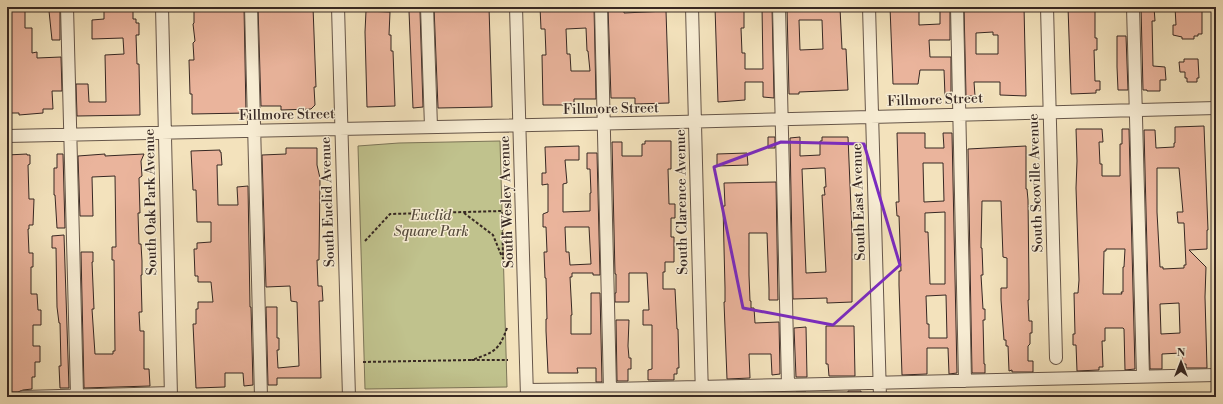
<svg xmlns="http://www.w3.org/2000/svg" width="1223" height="404" font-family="'Libre Bodoni',serif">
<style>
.green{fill:#c0c28d;stroke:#7c7558}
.building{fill:#eab49c;stroke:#372823;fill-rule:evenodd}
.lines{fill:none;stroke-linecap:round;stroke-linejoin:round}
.minor-casing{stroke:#665649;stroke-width:14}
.path{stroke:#372823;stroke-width:2;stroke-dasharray:3 2;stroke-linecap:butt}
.minor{stroke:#f7ecd3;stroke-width:12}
.marked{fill:none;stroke:#7b2cbf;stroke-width:3;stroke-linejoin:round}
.labels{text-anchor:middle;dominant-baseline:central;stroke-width:3;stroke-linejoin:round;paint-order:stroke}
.street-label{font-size:14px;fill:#372823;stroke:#f7ecd3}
.park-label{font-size:14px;font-style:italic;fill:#594e3e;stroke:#f7ecd3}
</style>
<rect width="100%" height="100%" fill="#f3e2bc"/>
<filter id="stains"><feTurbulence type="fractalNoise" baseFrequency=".005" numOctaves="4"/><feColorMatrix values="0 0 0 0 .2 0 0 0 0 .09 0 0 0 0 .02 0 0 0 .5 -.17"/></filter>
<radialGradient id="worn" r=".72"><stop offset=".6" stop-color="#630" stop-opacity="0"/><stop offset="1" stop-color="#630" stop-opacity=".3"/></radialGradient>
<path class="green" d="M500,141L507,387L365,389L358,146L399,143Z"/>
<path class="building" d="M104,7H133V19H136V23H139V35H136L137,64H139L140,115L77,116L76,84H88L89,102H106L105,55L124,54L123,38L92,39V20L104,19Z
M194,7H244L246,113L192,114V94H190L189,60H194L193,43L195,41L193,24L194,23Z
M258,7H313L316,87H314L315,105L311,109L281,110V106H261Z
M434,7H489L492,107L438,108Z
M540,7H594L596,99H574V105H543L542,55H546L545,29H541ZM586,28L587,51H588L590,71H571L570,54H567L566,29Z
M608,7H624V13L666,11L669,103L635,104V98H611Z
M715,7H744V28H741L742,53H745V69H763L762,7H772L774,98L763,97V82H745V100L718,102Z
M890,7H919V25L940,24V7H950V40H929L930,57H951V96H945L944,70H920L918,84H893Z
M964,7H1024L1026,96L1000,95V82H974L975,96H966ZM993,32V35H998V54H976V33Z
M1068,7H1095V38H1097V50H1094L1095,81H1100V90H1096V93L1071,94Z
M1141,7H1154L1155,21H1152L1153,66L1165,67L1166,80H1160V91H1147V90H1143Z
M1175,7H1202V34H1198V36H1194V39H1182V37L1173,35V25H1176Z
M787,8H840L842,49H846L848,90L799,92V94H789ZM799,20H822L823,49L800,50Z
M7,11H25V28H32V53L37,52V58L61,57L62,91H52L53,109H43V113L19,115V113H9L7,92Z
M49,11H60V40H52Z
M366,11L390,12L389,35H391V51H393L395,106L367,107L365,32Z
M409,11H420L423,107L413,108Z
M1117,36H1126L1128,90H1118L1117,67Z
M1184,59H1198L1199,78H1197V82H1187V78H1185V72H1180L1179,62H1184Z
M1204,126L1208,230H1207V249L1189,250L1206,267L1205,297L1207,368H1186V364H1182V356H1181V353L1162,354V369H1150L1144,130H1155L1156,148L1174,147V143H1175V127ZM1157,168H1179L1183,212H1177L1178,223H1184L1186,265H1184V268L1163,269V267H1160L1157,212ZM1179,303L1180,333L1161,334L1160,304Z
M1076,129H1102L1103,142H1099L1100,164H1102V176H1120V144H1122V129H1129L1135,369L1125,370L1124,329L1123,328H1105V341H1102L1103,367H1099V370L1077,371L1076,345H1073V334H1075L1074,293H1078L1079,280L1076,188L1077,161ZM1106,249H1125L1124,267H1123V292H1121L1122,294H1103L1104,251H1106Z
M897,133H925V148H944L943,133H952L957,373L949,374L948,348H927V374L902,375L899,285V271H901L900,243L899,216H897L896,202H899ZM923,163H943L944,201L924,202ZM945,212V284H930L928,232H925V213ZM946,295L947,338H929V324H927L926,296Z
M768,137H775V148H768Z
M800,137V156L820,155V141H822V137H848L852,233V302L827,303V298L793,299L790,138ZM821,168H825L826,187H824L825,195H822L826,272L806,273L802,169Z
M645,141H671V169H668L669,204H675V218H671V237H674V262H665V272H663V289H675L677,329H678L679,368H677V374H674V380H648V370L652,369V325H643V310H649L647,273H629V302H615V293H616V274H615L612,142H622V156H642V144H645Z
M579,146V160H565L567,183L563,184V212L590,211V193H591L590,169H587V153H597L600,275H593V273H572V277H570L572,315H571V334H591V293H600L602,382H596V368H577L578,373H548L546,331V319H547L546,278H545L544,252H547L546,227H543V214L548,212V184L542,185V173H546L545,147ZM565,227H589L591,264L570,265L569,252H566Z
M1026,146V189H1027L1028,200L1029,286V300H1028L1029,321H1032V333H1030V344L1028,346V361H1033V372H1012V370L1009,371L1008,346H1006V340H1004L1001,300V288H1007V258L1003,257L1001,201H982L981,248H982L983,275H981L983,309H985V320H983L984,364H985V373H972L968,149Z
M286,148H317V165L320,178L319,260H317L318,286H322L323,301H319L321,378H277V385H268L266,307H277V338H279V350H277L278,368L299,366L297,302L291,301L290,286L266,287L262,155L286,154Z
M220,150V152H221L222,165H217L218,205H238L237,187L248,186L250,307H251L253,385L244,386L243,373H225V387L196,388L193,324H196V309H198V302H213L211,282H198V276H195L194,249H197V243L211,242V222H197L196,190H193L191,151Z
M747,153L748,165L717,166V154Z
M27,154V155H30V164L28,165L29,199H34L33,225H29V229H28L29,253H33V267H31V294H37L38,310H41V325H33V346H40V362H35V377H32V389L23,390L18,392H11V390H7V331H9V287L7,286V155Z
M57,154H63L65,228H57L55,195H54V168H57Z
M105,154V156L144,154L141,161L142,176L139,178L140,213H138L139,244H141L142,261V275H141L142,312H139L140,331H144V369H149L150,386L84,388L81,252H93V262H92L94,309H92L95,354H113V351H115L114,260H112V247H116L115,176L92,177L93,216H80L78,156Z
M776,182L778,300H769V289L767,233H749V275L750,301H751V308H754L755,323L779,322L780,374L772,375L771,354H749L750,378L727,379L724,302H725V288L723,206H725L724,183Z
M64,235L69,388H60L59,366H61L60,323H59L57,307L56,248H52V236Z
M616,320H629L628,346L629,358H631V369H628V381H617Z
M826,326H854L855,376H829L828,364H826Z
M806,327L807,377H796L794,328Z
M848,391H861V397H848Z
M796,392H806V397H796Z
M741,393L742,397H732L731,394Z"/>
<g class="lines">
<defs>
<path id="minor" d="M67,7L77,395
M162,7L171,397
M251,7L261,397
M338,7L349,397
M427,7L431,127
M516,7L527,397
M601,7L610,389
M692,7L702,397
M779,7L788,385
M869,7L880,397
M957,7L965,381
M1047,7L1056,358
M1133,7L1143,376
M7,136L678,122L1216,108
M527,390L610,389L1216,375
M23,397L171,393"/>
</defs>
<use href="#minor" class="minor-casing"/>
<path class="path" d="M464,213L493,235L502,257
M365,241L390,214L502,211L503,259
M507,328C499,351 494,352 472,360H508
M363,362L472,360"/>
<use href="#minor" class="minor"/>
</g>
<path class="marked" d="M781,142L864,144L900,265L833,325L743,308L714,167Z"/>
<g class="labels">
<g class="street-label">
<text transform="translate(935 100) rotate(-2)">Fillmore Street</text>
<text transform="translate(611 109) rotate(-1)">Fillmore Street</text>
<text transform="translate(287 115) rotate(-1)">Fillmore Street</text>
<text transform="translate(1036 183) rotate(-92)">South Scoville Avenue</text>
<text transform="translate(151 202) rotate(-91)">South Oak Park Avenue</text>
<text transform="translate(328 202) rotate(-92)">South Euclid Avenue</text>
<text transform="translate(507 202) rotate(-92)">South Wesley Avenue</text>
<text transform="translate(682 202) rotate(-91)">South Clarence Avenue</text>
<text transform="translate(859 202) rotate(-92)">South East Avenue</text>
</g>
<g class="park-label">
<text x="431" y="216">Euclid<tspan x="431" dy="16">Square Park</tspan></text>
</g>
</g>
<rect width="1223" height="404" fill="none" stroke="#f3e2bc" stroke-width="24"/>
<rect x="8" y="8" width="1207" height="388" fill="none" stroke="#372823" stroke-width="2"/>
<rect x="12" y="12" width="1199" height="380" fill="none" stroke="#372823"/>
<g transform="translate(1181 362)" stroke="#f7ecd3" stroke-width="3" paint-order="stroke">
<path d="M0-3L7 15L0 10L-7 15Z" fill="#372823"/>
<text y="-6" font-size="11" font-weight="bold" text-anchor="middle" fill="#372823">N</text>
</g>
<rect width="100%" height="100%" filter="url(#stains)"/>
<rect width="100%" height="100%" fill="url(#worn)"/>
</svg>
